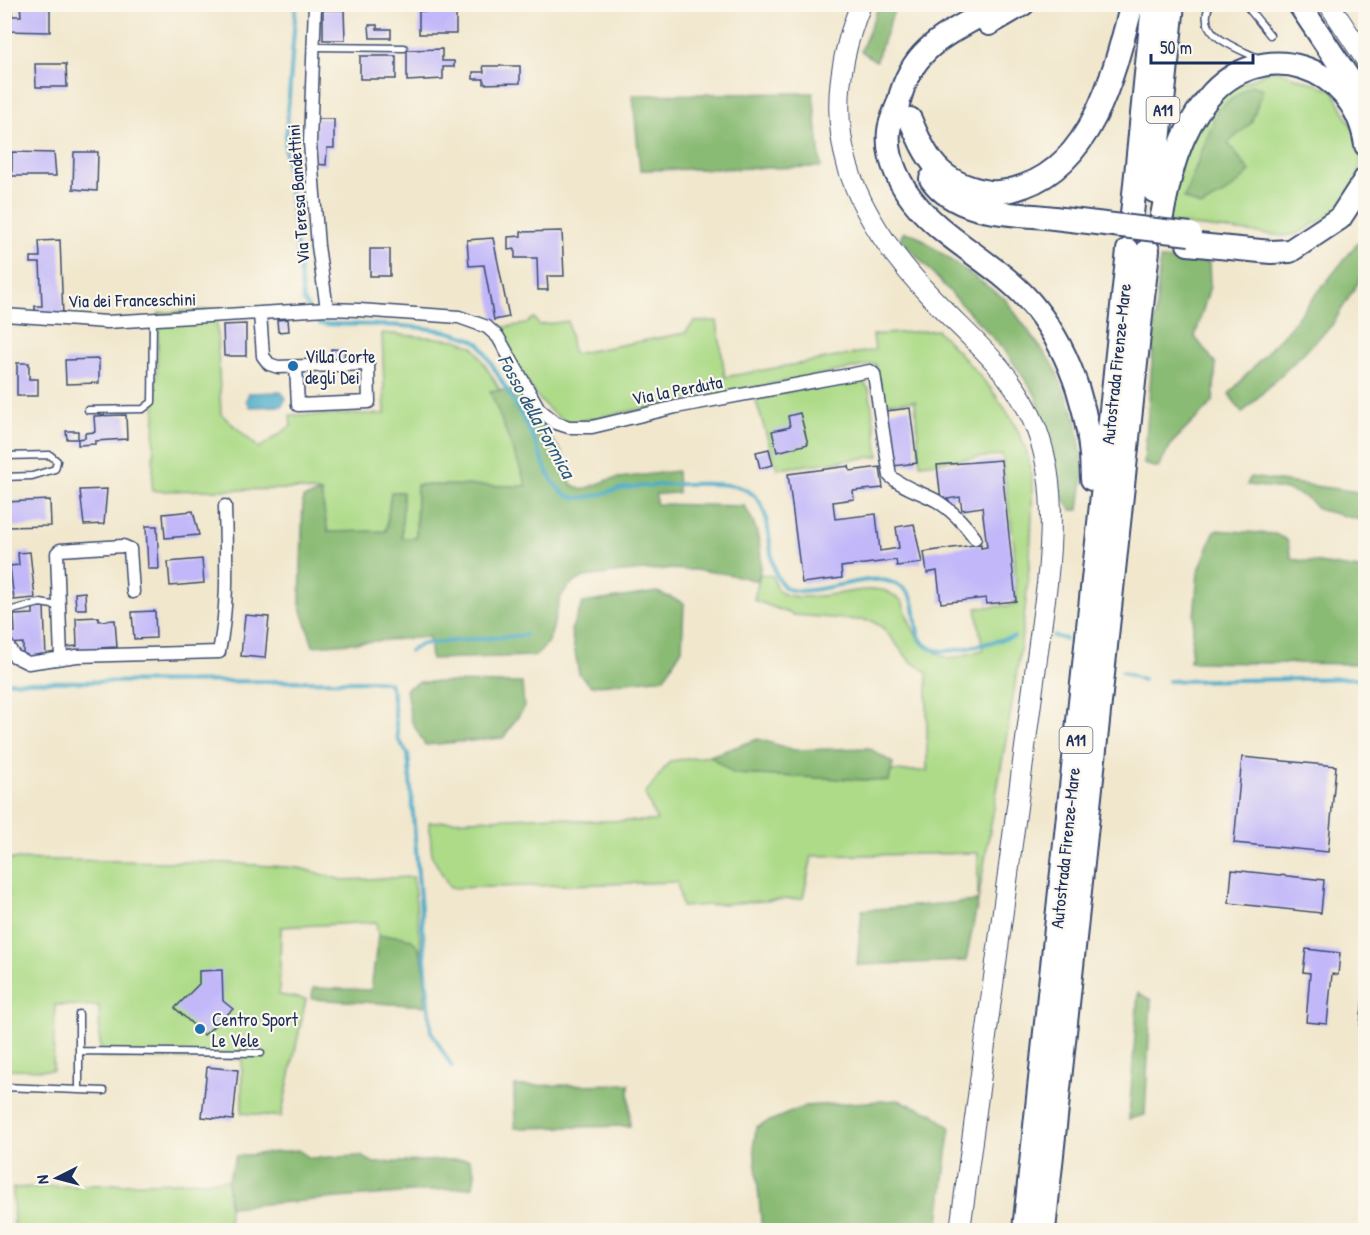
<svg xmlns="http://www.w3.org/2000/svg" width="1370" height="1235" font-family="'Patrick Hand',sans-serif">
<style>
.green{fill:#addb88;stroke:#648573;stroke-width:1.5}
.forest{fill:#8abb74;stroke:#527569;stroke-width:1.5}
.water{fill:#4aabc9;stroke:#326d94;stroke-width:1.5}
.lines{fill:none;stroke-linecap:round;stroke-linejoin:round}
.stream{stroke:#4aabc9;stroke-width:4}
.building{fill:#c1b7f9}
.service-casing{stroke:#3b4b6f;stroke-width:9}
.minor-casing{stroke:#3b4b6f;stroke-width:15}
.primary-casing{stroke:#3b4b6f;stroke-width:22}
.motorway-casing{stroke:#3b4b6f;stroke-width:26}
.service{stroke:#fff;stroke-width:6}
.minor{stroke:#fff;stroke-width:12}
.primary{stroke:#fff;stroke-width:20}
.motorway{stroke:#fff;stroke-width:22}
.motorway-bridge-casing{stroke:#3b4b6f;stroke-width:26;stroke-linecap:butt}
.motorway-bridge{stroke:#fff;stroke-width:22}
.poi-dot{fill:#1f6fb2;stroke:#fbf7ec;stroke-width:2}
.labels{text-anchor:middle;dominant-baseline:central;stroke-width:4.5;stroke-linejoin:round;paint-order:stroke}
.shield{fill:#fbf7ec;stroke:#5e6b89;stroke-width:1.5}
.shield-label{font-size:16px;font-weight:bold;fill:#1b2f5e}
.street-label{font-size:18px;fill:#1b2f5e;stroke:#fbf7ec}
.poi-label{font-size:18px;fill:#1b2f5e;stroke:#fbf7ec;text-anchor:start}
.water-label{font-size:20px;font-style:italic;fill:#2b5a83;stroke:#fbf7ec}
</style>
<rect width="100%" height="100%" fill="#fbf7ec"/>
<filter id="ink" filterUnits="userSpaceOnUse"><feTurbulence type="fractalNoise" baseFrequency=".0167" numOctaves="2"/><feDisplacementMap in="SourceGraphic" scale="12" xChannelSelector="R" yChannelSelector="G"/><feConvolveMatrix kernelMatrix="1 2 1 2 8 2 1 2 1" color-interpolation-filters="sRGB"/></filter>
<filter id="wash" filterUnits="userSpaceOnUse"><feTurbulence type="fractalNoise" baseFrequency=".008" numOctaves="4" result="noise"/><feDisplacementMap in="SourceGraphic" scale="24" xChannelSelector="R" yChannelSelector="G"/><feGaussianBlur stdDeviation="1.35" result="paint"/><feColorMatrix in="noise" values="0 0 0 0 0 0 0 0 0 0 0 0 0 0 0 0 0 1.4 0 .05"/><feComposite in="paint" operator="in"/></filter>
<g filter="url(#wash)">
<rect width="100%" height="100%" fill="#f1e7cd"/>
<path class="green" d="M1273,69L1333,90L1362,147L1359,173L1341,208L1297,234L1284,236L1167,223L1179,163L1215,97Z
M216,309L221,414L259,448L291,426L290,415L385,414L382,333L457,340L474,347L500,390L491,391L527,486L417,485L416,538H402V492H391L386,531L327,532L321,493L299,489L152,491L159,313Z
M534,318L539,325L568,321L573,354L685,333L694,322L717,321L725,377L875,350L873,335L937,330C971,365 1009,403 1026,450C1035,476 1032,509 1031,536C1025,659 997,781 978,901V853L812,856L803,898L682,907L677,882L450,888L432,856L429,822L555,816L578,821H657L645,794L670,761L710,756L735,774L889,781L891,771H927V672L910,661L883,628L872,621L794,615L754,600L760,574L773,576C774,580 775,586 777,589C792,608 858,586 882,590C889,591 896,597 902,601C913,633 917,646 950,659L983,650L976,608L1017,605L1014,546L1002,455L920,464L915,401L881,403L876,364L569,423C533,407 517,361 498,328L525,324Z
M854,379L861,380L869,389L879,456L777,469L755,398Z
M5,859L226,863L299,868L343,880L413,877L422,958C411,934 401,937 378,936L376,922L281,927L279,995L306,999L281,1117L242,1113V1059L100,1058L99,1006L55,1005L53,1070L5,1069Z
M228,1180L229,1230H14L13,1188Z"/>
<path class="forest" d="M879,5H896L876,61L861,51Z
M1251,85L1263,89L1251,123L1228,143L1250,172L1230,190L1201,207L1184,198L1218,109Z
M813,93L821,167L640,170L633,95Z
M904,232L916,235L1005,299L1054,366L1076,419L1084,472L1079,510H1071L1061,493L1035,394L1006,352L900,238Z
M1365,234V271L1332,325L1242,413L1229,394L1289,328Z
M1160,259L1209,262L1210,286L1195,337L1216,364L1213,402L1172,443L1158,468L1144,464Z
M518,389L563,455L571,484L582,490L611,479L677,471L678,493L656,494V504L744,506C758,525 766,559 757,581C700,564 643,568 585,577C542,592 568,631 535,656L431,659L429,637L313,646L300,604L303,498L321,493L328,532L386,531L391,492H403L402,538H416L417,485L527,486L490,391Z
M1250,477L1365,493V521L1317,509C1302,487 1272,488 1247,485Z
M1215,530L1275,534L1287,540L1292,559L1365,570V664L1190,662L1198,573Z
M657,592L684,603L682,649L664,678L591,686L579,674L571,630L583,603Z
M419,682L522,683L524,708L503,738L425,745L411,720L406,689Z
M758,739L794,750L869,748L893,763L889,781L734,774L710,756Z
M978,901L966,961L857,965L862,910Z
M378,936C389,936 407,934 415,943C427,956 424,989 426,1006L312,999L313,988L371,990Z
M1138,993L1151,1000L1145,1115L1129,1119Z
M629,1084L630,1126L515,1128L514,1086Z
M898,1100L932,1113L950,1127L938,1230H762L754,1144L756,1127L805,1106Z
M298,1150L310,1158L361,1156L374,1163L469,1159L475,1173L473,1187L229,1207L228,1180L236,1156Z"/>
<path class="water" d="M281,392L286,398L282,406L250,407L246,400L249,393Z"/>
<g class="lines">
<path class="stream" d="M296,4L285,150L303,299L308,307
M312,313L320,324C360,325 448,322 480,344C497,374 516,404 532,435C541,454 546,480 564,493C567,496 572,497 576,498C592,499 610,490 625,488C649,485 717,481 738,487C784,499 758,563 785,587C799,600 859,576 882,580C893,582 907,587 912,599C919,615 909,650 943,651C965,651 992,641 1014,637
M1053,636L1066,639
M410,651L421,644L525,635
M1122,672L1143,680
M1169,681L1366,678
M4,682L380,681L389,683L392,690L398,739L408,754L431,1031L452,1067"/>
</g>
<g id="blocks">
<path class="building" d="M4,4H12V16H21L20,4H50V32L4,31Z
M323,10H344L345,40H323Z
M419,11H456V34H419Z
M369,25H377V29H391V38H370Z
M442,49V61H454V67H443V79L407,81V50Z
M360,56H396V79H360Z
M35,64H66L67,87H36Z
M483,66H520V83L484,84V79H473V72H484Z
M316,119H334V148H327L326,165L315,164Z
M12,152L54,153L56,176H12Z
M74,152H98L97,191L73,189Z
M562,231L564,276H547L548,290H538L537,258H515V249L508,250V237L521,236V232Z
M493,238L509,317L494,320L484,265L469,266L467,240Z
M60,240L63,316L35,317V306H42L40,263H31V257H40L39,241Z
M370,249H390V276H370Z
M288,319L289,331L278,332L277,320Z
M246,324V356H224L223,325Z
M331,349L345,350L344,359L331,358Z
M99,359V383L66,384L65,360Z
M17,363H29V379H38V396H17Z
M910,408L917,463L893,466L886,411Z
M800,413L808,444L777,452L772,431L790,427L788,416Z
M126,415L127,439L95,441V444L78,445V439H67L66,431H78V439L85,438V433L95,432L94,416Z
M769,449L773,465L760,468L756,452Z
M1001,460L1016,601L987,604L986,598L941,603L937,571L927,573L924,552L981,544V548L987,547L982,507L962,510L960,497L941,500L937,465Z
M849,466L850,471L880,467L883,488L853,491L854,499L833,502L835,519L876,514L880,551L899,548L896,527L914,524L922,563L897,566L896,560L841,567L842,578L802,583L788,474Z
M107,489L104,524L84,525L80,490Z
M50,500L51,526L4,527V502Z
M193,511L199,535L165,538L163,514Z
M146,526H157L159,569H148Z
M30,552L35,598L14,600L10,566L19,565L18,553Z
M202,559L204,583L170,586L168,562Z
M85,592L86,609H76L75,593Z
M33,607H44L46,658L23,659V643L7,644V633L15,632L14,615L33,614Z
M155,611L156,638L134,639L132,612Z
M245,615L269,617L265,658L241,656Z
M99,617V621L115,620L117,647L100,648L101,652L67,654V647L77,646L76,618Z
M1242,757L1336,766L1328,852L1234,843Z
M1232,870L1324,880L1321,913L1229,903Z
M1306,949L1340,953L1338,975L1332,974L1327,1024L1306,1022L1310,973L1303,972Z
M222,970L223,1001L233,1009L204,1035L175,1008L199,984V971Z
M1364,988H1366V1027L1360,1026Z
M207,1067L238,1070L233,1120L202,1117Z"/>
</g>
</g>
<g filter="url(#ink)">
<use href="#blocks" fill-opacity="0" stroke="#3b4b6f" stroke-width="1.5"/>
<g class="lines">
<defs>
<path id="service" d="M1210,4C1194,36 1238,48 1260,59
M1245,4L1270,35
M314,47L404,48
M88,410L143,409L152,402L153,319
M4,456L50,455L57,461L55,469L32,476L4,477
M4,612L40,603L59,606
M79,1014V1090
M79,1051L261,1053
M4,1087L104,1091"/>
<path id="minor" d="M315,4L310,143L318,246L327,309
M260,313L263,356L269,364L278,367L368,364L369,402L298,405L296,367
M4,315L107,322L327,309L359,310L459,317L487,327L498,337L539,409L556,423L569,427H592L676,407L870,371L874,374L890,476C903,488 921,492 937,501C953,511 964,523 975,538
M4,640L14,656L28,663L77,656L219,652C229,603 226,555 225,506
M61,658L57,553L60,550L123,546L130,549L133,592"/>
<path id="primary" d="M861,4C812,125 849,212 934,300C968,336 1006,366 1028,410C1056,465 1053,525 1047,584L960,1230
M1329,4L1366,60"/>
<path id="motorway" d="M1000,4C976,19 947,31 927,50C912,64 904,81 899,101C896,111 890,120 889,131C886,160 901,188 920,209C955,247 1004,268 1036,309C1073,356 1092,420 1092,479
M1299,4L1362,98
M989,24L1023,4
M910,119C927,159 938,182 984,191C997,194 1011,191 1024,186C1095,161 1115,68 1132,4
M931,179C958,217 1013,213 1054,218
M1154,191L1173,4
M1132,214L1153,4
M1162,216C1170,173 1179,133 1208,98C1261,34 1355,65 1366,145
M1188,244L1271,252L1290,251L1340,218L1366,178
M1024,1230L1128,250
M1044,1230L1148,250"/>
</defs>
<use href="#service" class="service-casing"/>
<use href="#minor" class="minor-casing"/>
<use href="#primary" class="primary-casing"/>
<use href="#motorway" class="motorway-casing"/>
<use href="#service" class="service"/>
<use href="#minor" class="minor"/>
<use href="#primary" class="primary"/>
<use href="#motorway" class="motorway"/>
<defs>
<path id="motorway-bridge" d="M1054,218L1190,234"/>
</defs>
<use href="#motorway-bridge" class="motorway-bridge-casing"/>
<use href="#motorway-bridge" class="motorway-bridge"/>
</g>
</g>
<g class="poi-dot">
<circle cx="293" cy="366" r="6"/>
<circle cx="200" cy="1029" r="6"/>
</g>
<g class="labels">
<g class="shield">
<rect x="1146.5" y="97" width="33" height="26" rx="4.5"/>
<rect x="1059.5" y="727" width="33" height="26" rx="4.5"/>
</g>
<g class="shield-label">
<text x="1163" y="110">A11</text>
<text x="1076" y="740">A11</text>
</g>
<g class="street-label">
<text transform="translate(298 194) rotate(-94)">Via Teresa Bandettini</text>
<text transform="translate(132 300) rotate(-1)">Via dei Franceschini</text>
<text transform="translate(1116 364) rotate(-84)">Autostrada Firenze-Mare</text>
<text transform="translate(677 390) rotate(-11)">Via la Perduta</text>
<text transform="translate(1065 848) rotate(-84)">Autostrada Firenze-Mare</text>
</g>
<g class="poi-label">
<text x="305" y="356">Villa Corte<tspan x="305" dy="21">degli Dei</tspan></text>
<text x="212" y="1019">Centro Sport<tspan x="212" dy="21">Le Vele</tspan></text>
</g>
<g class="water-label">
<text transform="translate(537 416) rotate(61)">Fosso della Formica</text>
</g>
</g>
<rect width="1370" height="1235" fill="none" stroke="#fbf7ec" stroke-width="24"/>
<g transform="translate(57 1178) rotate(264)" stroke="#fbf7ec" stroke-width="4.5" paint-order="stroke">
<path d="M0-4.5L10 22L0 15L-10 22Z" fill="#1b2f5e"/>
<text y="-9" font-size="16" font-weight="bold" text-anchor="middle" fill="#1b2f5e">N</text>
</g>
<path d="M1151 54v9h102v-9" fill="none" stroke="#1b2f5e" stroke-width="3"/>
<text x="1160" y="54" font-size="18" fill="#1b2f5e" stroke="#fbf7ec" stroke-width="4.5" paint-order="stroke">50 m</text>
</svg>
